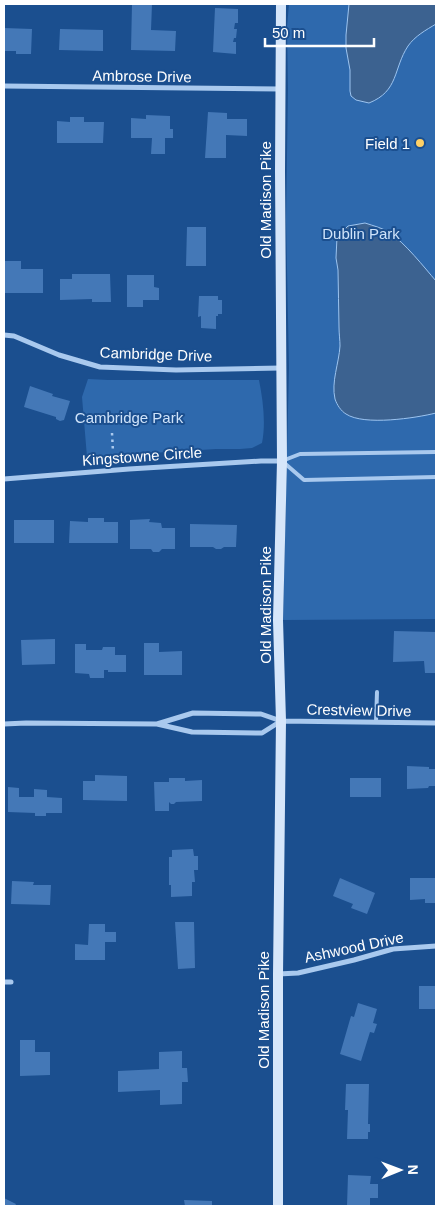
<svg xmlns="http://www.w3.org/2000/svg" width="440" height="1210" font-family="Helvetica,sans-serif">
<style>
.green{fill:#2e69ad}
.water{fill:#3c6290;stroke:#9cc4f0}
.building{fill:#4478b7}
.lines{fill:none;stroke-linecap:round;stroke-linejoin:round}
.path{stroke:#a9c9ee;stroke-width:2.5;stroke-dasharray:2.5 4;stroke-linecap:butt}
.service{stroke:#a9c9ee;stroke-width:4}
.minor{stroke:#a9c9ee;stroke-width:5}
.secondary{stroke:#d6e6fa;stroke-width:10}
.poi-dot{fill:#ffd166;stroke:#1b4f8f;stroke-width:2}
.labels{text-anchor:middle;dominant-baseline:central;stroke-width:4;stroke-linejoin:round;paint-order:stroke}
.street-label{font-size:15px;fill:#fff;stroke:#1b4f8f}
.poi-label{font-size:15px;fill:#fff;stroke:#1b4f8f;text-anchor:end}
.park-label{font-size:15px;fill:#cfe3fa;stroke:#1b4f8f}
</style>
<rect width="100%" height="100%" fill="#1b4f8f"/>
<path class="green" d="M289,4H436V619L283,620L289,368L286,219L288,90L287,27Z
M88,379L108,380H259C263,400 266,423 262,443L252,448L240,449H216L87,457L82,397Z"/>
<path class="water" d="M349,4H436V24C426,30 415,36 408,46C393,69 399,91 369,103L356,100L351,96L350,91V70L346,48V35Z
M365,223C374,226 383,228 390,233C405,243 424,267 436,281V413C416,418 364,426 346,414C341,411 337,405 335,399C331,382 339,363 340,346C340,340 339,334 339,327C339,308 338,289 338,270L336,258L337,237L348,226Z"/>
<path class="building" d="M132,4H152L151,30L176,31L175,51L131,50Z
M215,8L238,9V23H235L234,29H237L236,38H234L233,42H236V54L213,52Z
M4,28L32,29L31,54H16V51H4Z
M60,29L103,30V51L59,50Z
M208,112L227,113V119H247V136L226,135V158H205Z
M146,115L170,116V129H173V138H165V154H151L152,138H131V118L146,119Z
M70,117H84V122H104L103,143H57V121L70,122Z
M187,227H206V266H186Z
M4,261H21V269H43V293H4Z
M72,274H110L111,302H92V299L60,300V279H72Z
M127,275H154V287L159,288V300H143V307H127Z
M199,296H218V300H222V314H218V316H216V329L201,328V316L198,317Z
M30,386L53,394L52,396L70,401L64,420L60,421L56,419V417L24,407Z
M88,518H104V522H118V543H69L70,521L88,522Z
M150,519L149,522L161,523L162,528H175V549H162L159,552H153L151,549H130V520Z
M14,520H54V543H14Z
M190,524L237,525L236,547H224L221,549H216L213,547H190Z
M394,631L436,632V673H425L424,661L393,662Z
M55,639V664L22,665L21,640Z
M144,643H159V652L182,651V675H144Z
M75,644H86V650H102L103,647H115V655H126V672H108V670H104V678H90L89,674L75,673Z
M407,766L429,767V769H436V786H429L428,788L407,789Z
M95,775L127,776V801L83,800V781H95Z
M169,778H185V781L202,780V801L176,802L174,804H171L169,802V811H155L154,782H169Z
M350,778H381V797H350Z
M8,787L19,788V797H34V789L47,790V797L62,798V813H46V816H35V813L8,812Z
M193,849L194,856H198V870H194L195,882H192V896L171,897V885H169V857H172V850Z
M340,878L375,893L367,914L351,908L353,904L333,896Z
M410,878H436V899H435V903H425V899L410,900Z
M12,881L34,882L33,885H51L50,905L11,904Z
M175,922H194L195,968L178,969Z
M89,924H105V932H116V942H105V960H75V944L88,945Z
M419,986H436V1009H419Z
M358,1003L377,1009L373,1023L377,1024L374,1033L370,1032L361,1061L340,1054L351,1016L354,1017Z
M20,1040H35V1052H50V1075L20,1076Z
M182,1051V1068H187L188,1082H182V1104L160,1105V1090L118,1092V1071L159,1069V1052Z
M346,1084H369L368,1124H370V1132H368V1139H347L348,1110H345Z
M348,1175L371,1176L370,1184H378V1198H370V1206H347Z
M4,1198L16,1204L15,1206H4Z
M184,1200L212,1201V1206H185Z"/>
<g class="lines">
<path class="path" d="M112,433L113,452"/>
<path class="service" d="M436,452L300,454L282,461L304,480L436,477
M376,722L377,692"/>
<path class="minor" d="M4,86L280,89
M4,335L14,336L59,355L100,367L176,370L281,368
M4,479L129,469L261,461H282
M4,724L26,723L157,724L192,732L262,733L281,721
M157,724L193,713L261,714L281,721L436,723
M278,974L298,973L354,960L393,949L436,946
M4,982H11"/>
<path class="secondary" d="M278,1206V974L281,721L278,620L282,461L280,171L281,4"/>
</g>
<circle class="poi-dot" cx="420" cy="143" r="5"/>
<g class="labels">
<g class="street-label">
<text transform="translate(142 76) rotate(1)">Ambrose Drive</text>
<text transform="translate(265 200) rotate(-90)">Old Madison Pike</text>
<text transform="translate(156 354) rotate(2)">Cambridge Drive</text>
<text transform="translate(142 456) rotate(-4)">Kingstowne Circle</text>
<text transform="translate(265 605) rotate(-90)">Old Madison Pike</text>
<text transform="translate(359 710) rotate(1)">Crestview Drive</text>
<text transform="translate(354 947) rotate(-12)">Ashwood Drive</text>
<text transform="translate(263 1010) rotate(-90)">Old Madison Pike</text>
</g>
<g class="poi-label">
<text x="410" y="143">Field 1</text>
</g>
<g class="park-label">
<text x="361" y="233">Dublin Park</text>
<text x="129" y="417">Cambridge Park</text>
</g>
</g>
<rect width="440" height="1210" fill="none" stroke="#ffffff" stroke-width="10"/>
<g transform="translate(400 1170) rotate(89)" stroke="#1b4f8f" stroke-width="4" paint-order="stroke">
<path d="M0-4L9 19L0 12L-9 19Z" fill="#ffffff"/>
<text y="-8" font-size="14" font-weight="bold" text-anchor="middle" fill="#ffffff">N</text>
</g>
<path d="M265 38v8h109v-8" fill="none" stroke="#ffffff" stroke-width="2.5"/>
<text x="272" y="38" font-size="15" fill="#ffffff" stroke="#1b4f8f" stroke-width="4" paint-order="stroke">50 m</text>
</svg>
